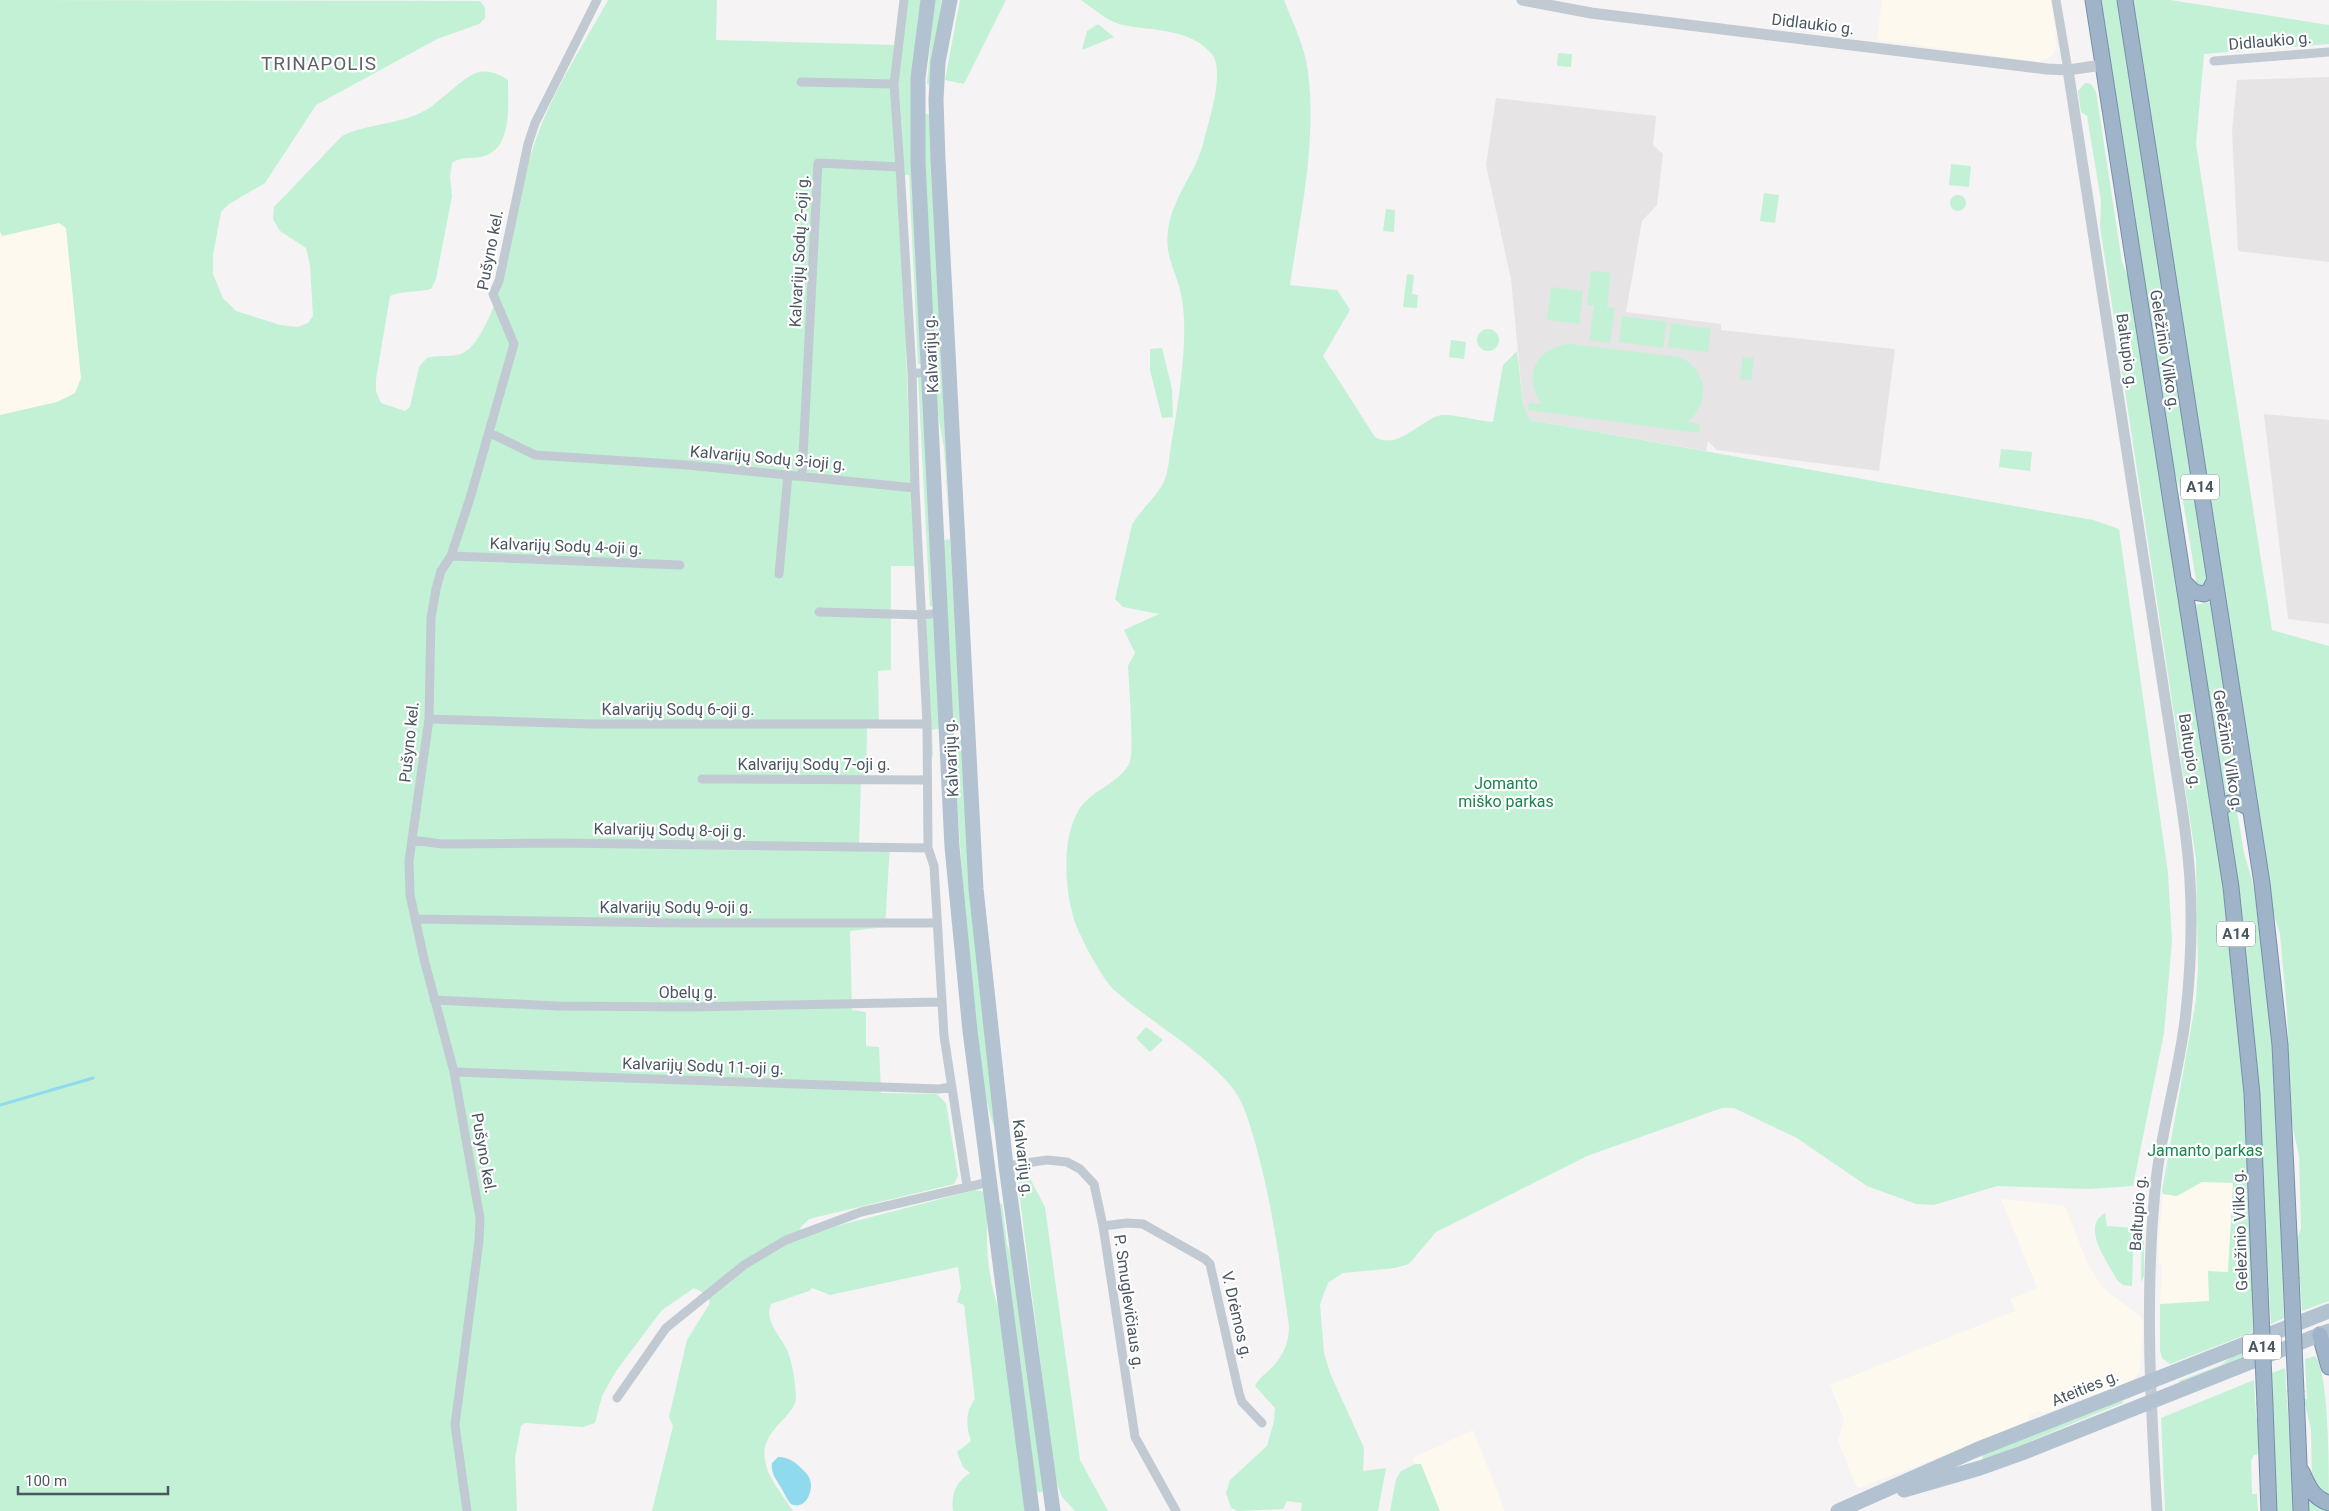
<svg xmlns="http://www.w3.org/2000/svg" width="2329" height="1511" font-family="Roboto,sans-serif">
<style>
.commercial{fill:#fdf9ef}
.education{fill:#e6e4e5}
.green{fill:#c3f1d5}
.water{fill:#90daee}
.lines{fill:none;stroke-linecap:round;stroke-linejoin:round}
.stream{stroke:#90daee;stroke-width:3}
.trunk-casing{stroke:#7690ad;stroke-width:17}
.minor{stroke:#c1cad2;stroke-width:9}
.tertiary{stroke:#c1cad2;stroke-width:11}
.primary{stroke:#b3c2d1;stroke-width:15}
.trunk{stroke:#9fb4c9;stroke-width:15}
.trunk-bridge-casing{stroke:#7690ad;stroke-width:17;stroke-linecap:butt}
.trunk-bridge{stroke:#9fb4c9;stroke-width:15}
.labels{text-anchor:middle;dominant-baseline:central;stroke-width:4.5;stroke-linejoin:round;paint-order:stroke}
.shield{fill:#fff;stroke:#808990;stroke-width:1}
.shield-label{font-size:15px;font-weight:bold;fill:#4a5661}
.street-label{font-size:16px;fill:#4a5661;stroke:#fff}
.park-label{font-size:16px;fill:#17864f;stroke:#fff}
.quarter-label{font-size:19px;letter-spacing:1px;fill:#5f6368;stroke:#fff}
</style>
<rect width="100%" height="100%" fill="#f5f3f3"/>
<path class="commercial" d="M1882,0H2051L2057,47L2051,57L2039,62L1877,40Z
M59,223L66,228L81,378L80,385L75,393L57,402L0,415V232L3,236Z
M2202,1182H2233L2228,1272L2209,1301L2160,1304L2162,1266L2159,1264V1238L2163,1194L2177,1196Z
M2001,1199L2063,1205L2066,1208L2088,1265L2103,1288L2139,1315L2143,1322L2140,1372L2131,1382L2101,1394L2088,1395L2045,1413L2039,1411L2030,1415L2026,1424L1859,1488L1856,1486L1838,1440L1844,1420L1830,1385L2015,1311L2010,1299L2037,1288Z
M1473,1430L1505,1511H1390L1396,1479L1401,1471L1415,1464L1412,1458Z"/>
<path class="education" d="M2329,77V262L2238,251L2232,131L2237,80Z
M1496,98L1656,116L1653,145L1663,154L1657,205L1642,221L1626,312L1721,324V330L1895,349L1879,471L1717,450L1708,441L1706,451L1530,420L1523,404L1511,279L1486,165Z
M2264,414L2329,420V624L2288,619Z"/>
<path class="green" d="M0,0L480,1L485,8V18L479,24L437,39L316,105L265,183L229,204L221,212L213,255V274L223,298L236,311L280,325L298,327L308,323L313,316L310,265L306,248L280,231L273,219L274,207L342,136C369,123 400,125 426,110C440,102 465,75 479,72C490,70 499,74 508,80C508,105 513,151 481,157C470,159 461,156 452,163L450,177L452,196L436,279L431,289C419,292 399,291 390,296L376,379V392L381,403L405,411L410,407L419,367L427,358C443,353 459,361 472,346C510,300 514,202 534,145C551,94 582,47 608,0H717L716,40L895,45L909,434L917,566H891V670L878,671L879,727L867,728L866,782H861L859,844L890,845L885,927L850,931L852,1010L866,1012V1046L879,1047L881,1093L937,1094L946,1103L958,1176L954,1184L809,1219L800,1228L806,1234L975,1190L986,1192C988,1205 987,1217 987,1231C986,1261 992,1294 1003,1322L1027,1511H953C951,1494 956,1482 970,1473L963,1467L957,1452L971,1441C966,1426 965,1412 975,1399L964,1305L957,1302L961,1288L958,1267L830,1295L812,1288L809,1291L771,1304C763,1321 782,1337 788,1352C792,1364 794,1374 795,1386C795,1390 796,1394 796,1398C794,1419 759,1430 765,1461C768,1478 783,1496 793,1511H652L673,1426L669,1417L687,1340L710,1303L707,1295L694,1288L662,1310L616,1371L602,1396L595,1423L583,1427L525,1423L521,1426L515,1458L517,1511H0V415L57,402L75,393L81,378L66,228L59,223L2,236L0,232Z
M908,0H921L912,71L922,364H918L909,175H905L898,76Z
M934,0H942L929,85L927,84C930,56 930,28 934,0Z
M960,0H1006L964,84L945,80Z
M1081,0H1284C1293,23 1305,47 1308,72C1317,144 1300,215 1290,285L1337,290L1350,310L1323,356L1375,437C1399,451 1420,419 1442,415C1453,414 1480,421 1493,422L1503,365L1517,351L1523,404L1530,420L2093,520L2119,529L2168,873L2172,941L2164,1033L2133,1186L2090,1189L1997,1186L1934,1205L1916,1204L1867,1186L1797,1138L1734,1108H1722L1587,1156L1436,1232L1409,1264L1395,1268L1343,1273L1328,1283L1320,1304L1324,1353L1330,1373L1364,1448L1363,1471L1386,1468L1378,1511H1301L1302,1503L1287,1501L1283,1509L1238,1511L1231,1508L1226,1493L1230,1480L1267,1446L1274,1421L1275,1408L1255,1386C1260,1376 1269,1372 1276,1363C1285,1352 1289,1340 1289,1326C1280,1264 1272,1202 1255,1142C1249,1123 1244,1101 1231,1086C1198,1047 1151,1023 1113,989C1101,977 1077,932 1073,916C1064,884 1061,827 1085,802C1100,787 1121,781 1130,762C1134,751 1129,682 1128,666L1135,653L1124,630L1159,614L1123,607L1115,599L1132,525C1141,508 1158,497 1165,479C1169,469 1169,456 1171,446C1178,404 1189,341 1182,299C1178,274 1164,258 1168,230C1172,197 1197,172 1204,140C1209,121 1226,68 1211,53C1189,28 1153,31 1123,25C1108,22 1094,9 1081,0Z
M2101,0H2119L2208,579L2207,587L2197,586L2182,495L2173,468Z
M2133,0H2170L2329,25V44L2204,54L2196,144L2272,630L2329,646V1301L2302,1311L2297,1239L2301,1228L2299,1156L2292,1124L2287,1012L2280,934L2273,912Z
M1098,24L1114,37L1082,50L1087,31Z
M1558,53L1572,54L1571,67L1557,66Z
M2085,83L2091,84L2096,92L2122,262L2130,282L2217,844L2234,971L2247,1111L2253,1332L2170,1364L2162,1358L2160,1351V1304L2209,1301L2208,1271L2228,1272L2233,1183L2202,1182L2177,1196L2163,1194L2162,1191L2196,1000L2198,968L2196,859L2100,226L2101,201L2087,116L2081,112L2078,91Z
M926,114L930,115L949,524L944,448L936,403L923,117Z
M1951,164L1971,166L1969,187L1949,185Z
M1764,193L1779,195L1775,223L1760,221Z
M1950 203a8 8 0 1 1 16 0a8 8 0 1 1-16 0Z
M1386,209L1395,210L1394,232L1383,231Z
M1591,271L1611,273L1607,307L1615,308L1610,343L1589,340L1594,306L1587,305Z
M1407,274L1414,275L1412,294L1418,295L1417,308L1403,307Z
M1551,287L1583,291L1579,324L1547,320Z
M1622,316L1667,322L1663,348L1619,342Z
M1671,323L1711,329L1708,352L1668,347Z
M1477 340a11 11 0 1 1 22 0a11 11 0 1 1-22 0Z
M1451,340L1466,342L1464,359L1449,357Z
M1570,344L1680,357C1707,370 1712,403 1687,422L1700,424L1699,433L1528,410L1529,403L1542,404C1522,376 1536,347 1570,344Z
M1162,348L1172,389L1173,417L1162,418L1150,370V349Z
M1743,357L1754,358L1751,380L1740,379Z
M918,377L922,378L933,606L930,607Z
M2001,449L2032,452L2030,471L1999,467Z
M948,539L950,540L961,727L953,728L944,541Z
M2210,602L2241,793L2239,795L2224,796L2195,605Z
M929,618L936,620L941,728L932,730L933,757L931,755L925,621Z
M962,738L995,1130C979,1083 976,1030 971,980C963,900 958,819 954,739Z
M2234,808L2237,811L2244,853L2254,887L2273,1046L2284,1318L2271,1324L2252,1007L2226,818L2228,809Z
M1146,1027L1163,1040L1150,1052L1136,1038Z
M1025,1169L1045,1207L1080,1460L1108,1511H1075L1062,1497L1055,1479L1017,1175Z
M1002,1203L1007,1244L1015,1265L1043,1491L1040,1493L1036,1491L999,1204Z
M2105,1213L2107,1226L2134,1228L2132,1286L2123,1285L2117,1280C2108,1262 2080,1227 2105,1213Z
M2142,1217L2144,1225V1276L2141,1282Z
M2253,1347V1354L2180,1384L2179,1381L2221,1365L2235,1354Z
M2315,1356C2329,1371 2329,1472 2329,1499L2312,1485L2311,1430L2304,1399H2307L2305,1359Z
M2285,1368L2294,1511H2277L2272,1373Z
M2254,1380L2256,1417H2259L2260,1441L2257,1455H2254L2251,1461L2252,1494H2257L2258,1511H2165L2161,1418Z
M2122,1399L2123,1403C2076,1421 2031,1442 1984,1460L1982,1458L1983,1454Z
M1415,1464H1421L1440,1511H1390L1396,1479L1401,1471Z
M2308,1498H2309L2329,1509L2326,1511H2308Z"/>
<path class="water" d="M778,1457C788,1457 794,1461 801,1468C805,1472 809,1475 810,1480C814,1491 805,1511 791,1504C788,1501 785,1495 783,1491C778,1482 770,1473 772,1463Z"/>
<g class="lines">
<path class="stream" d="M0,1105L93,1078"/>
<defs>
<path id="trunk" d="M2093,0L2231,887L2252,1094L2260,1289
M2125,0L2262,883L2280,1045L2291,1277
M2184,582L2194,592L2204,594L2209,591L2215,580
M2219,811C2228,799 2237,801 2249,808
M2320,1335L2329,1367
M2296,1392L2301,1511
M2265,1405L2269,1511
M2302,1472C2308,1486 2313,1498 2329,1503"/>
</defs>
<use href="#trunk" class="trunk-casing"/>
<path class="minor" d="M2056,0L2068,70
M2214,61L2329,52
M801,82L894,84L904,0
M900,167L912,373
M490,433L535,455L687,465L915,488L912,373H929
M802,476L818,163L900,167L894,84
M915,488L927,724L928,848L934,866L944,1036L967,1186
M451,556L680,565
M779,574L788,474
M819,612L923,615L941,613
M429,719L591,724H927
M702,779L926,780
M412,840L442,844L558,843L928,848
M416,919L680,923H936
M434,1000L558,1006L691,1007L941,1002
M454,1072L939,1089L951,1087
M1006,1166L1047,1160L1067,1162L1080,1169L1094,1184L1103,1226L1135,1437L1176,1511
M1103,1226L1127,1223L1143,1224L1205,1259L1210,1264L1239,1393L1242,1402L1262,1423
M617,1398L666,1328L744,1265L786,1240L861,1212L989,1182
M467,1511L455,1425L479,1241L480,1218L454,1072L424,959L410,895L409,861L429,719L431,618L436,589L441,571L451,556L471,495L514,344L493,294L499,281L528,144L535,123L597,0"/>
<path class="tertiary" d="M1522,0L1591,13L2047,69L2068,70L2102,65
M2068,70L2171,737C2176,771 2182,804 2186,838C2194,899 2192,961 2185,1021C2177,1082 2158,1141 2154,1202C2145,1305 2151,1408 2157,1511"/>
<path class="primary" d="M928,0L918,78V162L952,847L970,1031L1032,1511
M950,0L938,62L936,100L938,160L976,889L1006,1166L1053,1511
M1904,1490L1980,1468L2022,1453L2329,1331
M1838,1511L1976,1450L2329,1311"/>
<use href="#trunk" class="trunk"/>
<defs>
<path id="trunk-bridge" d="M2291,1277L2296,1392
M2260,1289L2265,1405"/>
</defs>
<use href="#trunk-bridge" class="trunk-bridge-casing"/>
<use href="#trunk-bridge" class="trunk-bridge"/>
</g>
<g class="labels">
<g class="shield">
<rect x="2181" y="474.5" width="38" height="25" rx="4"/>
<rect x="2217" y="921.5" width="38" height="25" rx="4"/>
<rect x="2243" y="1334.5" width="38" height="25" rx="4"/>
</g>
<g class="shield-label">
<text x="2200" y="487">A14</text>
<text x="2236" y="934">A14</text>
<text x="2262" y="1347">A14</text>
</g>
<g class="street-label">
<text transform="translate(1813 24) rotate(7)">Didlaukio g.</text>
<text transform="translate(2270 41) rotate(-5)">Didlaukio g.</text>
<text transform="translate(490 250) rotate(-79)">Pušyno kel.</text>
<text transform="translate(799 251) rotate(-87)">Kalvarijų Sodų 2-oji g.</text>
<text transform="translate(2165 350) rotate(81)">Geležinio Vilko g.</text>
<text transform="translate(2127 351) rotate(82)">Baltupio g.</text>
<text transform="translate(931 354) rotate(-93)">Kalvarijų g.</text>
<text transform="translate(768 458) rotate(5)">Kalvarijų Sodų 3-ioji g.</text>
<text transform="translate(566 546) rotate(2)">Kalvarijų Sodų 4-oji g.</text>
<text x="678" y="709">Kalvarijų Sodų 6-oji g.</text>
<text transform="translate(409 742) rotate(-84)">Pušyno kel.</text>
<text transform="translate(2228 750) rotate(81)">Geležinio Vilko g.</text>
<text transform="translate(2190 751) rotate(81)">Baltupio g.</text>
<text transform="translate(951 758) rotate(-93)">Kalvarijų g.</text>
<text x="814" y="764">Kalvarijų Sodų 7-oji g.</text>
<text transform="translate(670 830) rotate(1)">Kalvarijų Sodų 8-oji g.</text>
<text x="676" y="907">Kalvarijų Sodų 9-oji g.</text>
<text x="688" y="992">Obelų g.</text>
<text transform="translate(703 1066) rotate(2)">Kalvarijų Sodų 11-oji g.</text>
<text transform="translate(484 1153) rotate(80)">Pušyno kel.</text>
<text transform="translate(1023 1158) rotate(83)">Kalvarijų g.</text>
<text transform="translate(2138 1213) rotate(-86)">Baltupio g.</text>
<text transform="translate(2240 1230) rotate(-92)">Geležinio Vilko g.</text>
<text transform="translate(1129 1302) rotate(82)">P. Smuglevičiaus g.</text>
<text transform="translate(1237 1315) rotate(77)">V. Drėmos g.</text>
<text transform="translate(2085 1388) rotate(-22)">Ateities g.</text>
</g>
<g class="park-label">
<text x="1506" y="783">Jomanto<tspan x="1506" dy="18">miško parkas</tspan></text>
<text x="2205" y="1150">Jamanto parkas</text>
</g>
<g class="quarter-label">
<text x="319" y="63">TRINAPOLIS</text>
</g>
</g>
<path d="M18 1486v8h150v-8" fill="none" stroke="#4a5661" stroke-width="2.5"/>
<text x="25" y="1486" font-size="15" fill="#4a5661" stroke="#ffffff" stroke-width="4" paint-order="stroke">100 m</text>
</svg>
